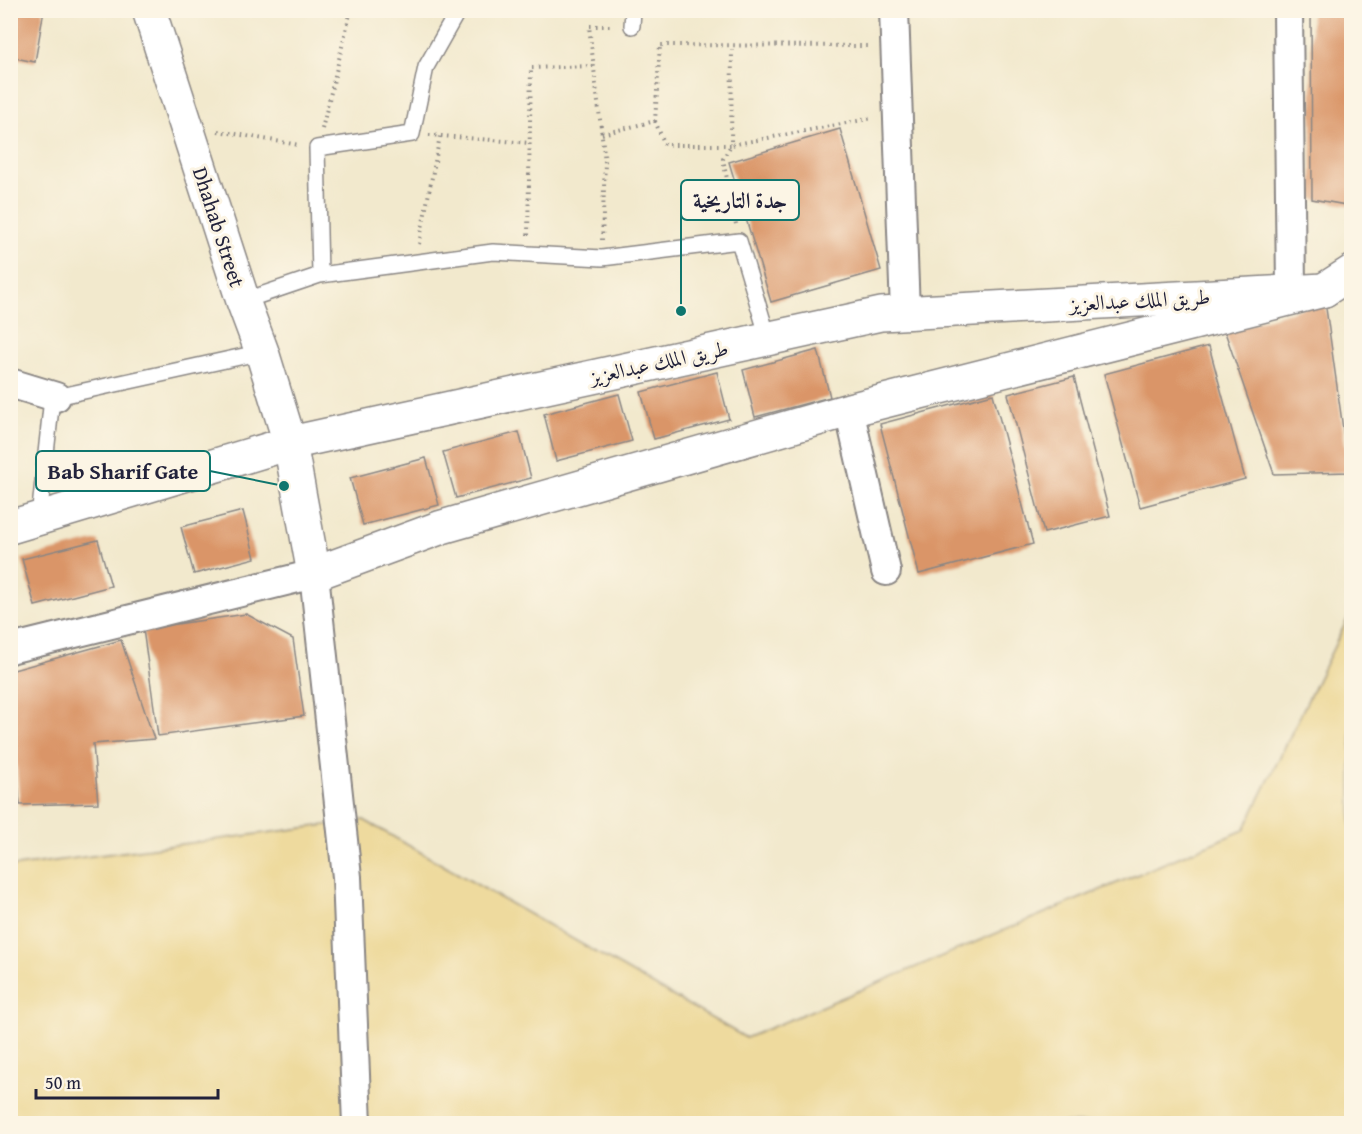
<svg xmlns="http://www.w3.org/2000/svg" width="1362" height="1134" font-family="'Gentium Book Plus',Amiri,serif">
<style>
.sand{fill:#eeda9e;stroke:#887e6c;stroke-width:1.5}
.building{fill:#da9567}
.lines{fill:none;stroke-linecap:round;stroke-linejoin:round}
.service-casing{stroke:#8a8684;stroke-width:18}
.minor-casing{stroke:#8a8684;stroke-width:32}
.tertiary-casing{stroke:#8a8684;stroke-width:36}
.primary-casing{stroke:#8a8684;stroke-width:36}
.path{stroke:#8a8684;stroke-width:4;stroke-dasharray:1.5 4.5;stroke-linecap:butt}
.service{stroke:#fff;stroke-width:15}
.minor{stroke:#fff;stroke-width:28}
.tertiary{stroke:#fff;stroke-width:33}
.primary{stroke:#fff;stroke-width:33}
.labels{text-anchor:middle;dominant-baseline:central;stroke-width:6;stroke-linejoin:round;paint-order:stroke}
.street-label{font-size:21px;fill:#22223b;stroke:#fcf5e5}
.leader{fill:none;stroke:#0f766e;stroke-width:2}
.callout-dot{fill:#0f766e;stroke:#fcf5e5;stroke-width:2}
.callout{fill:#fcf5e5;stroke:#0f766e;stroke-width:2}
.callout-label{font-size:22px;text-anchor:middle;font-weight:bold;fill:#22223b}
</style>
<rect width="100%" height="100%" fill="#fcf5e5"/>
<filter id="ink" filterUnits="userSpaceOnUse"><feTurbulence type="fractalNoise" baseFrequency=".0167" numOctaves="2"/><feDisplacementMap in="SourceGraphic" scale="12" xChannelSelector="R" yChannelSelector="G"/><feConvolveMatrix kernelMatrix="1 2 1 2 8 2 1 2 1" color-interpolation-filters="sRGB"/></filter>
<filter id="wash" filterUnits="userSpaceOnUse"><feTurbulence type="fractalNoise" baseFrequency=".008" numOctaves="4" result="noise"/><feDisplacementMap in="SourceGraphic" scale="24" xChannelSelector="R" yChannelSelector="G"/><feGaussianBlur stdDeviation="1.35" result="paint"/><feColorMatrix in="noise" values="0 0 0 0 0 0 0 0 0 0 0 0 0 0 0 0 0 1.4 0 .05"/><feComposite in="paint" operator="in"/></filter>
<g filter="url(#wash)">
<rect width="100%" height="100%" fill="#f2e9cd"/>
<path class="sand" d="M1351,612V1123H11L10,867L364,820L746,1038L1244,830Z"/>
<g id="blocks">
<path class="building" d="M10,10H44L35,62L10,57Z
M1311,10H1352V206L1312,199Z
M840,129L881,270L771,302L729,162Z
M1325,301L1349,472L1274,474L1225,332Z
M1209,346L1245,479L1140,507L1104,374Z
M818,350L830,397L755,417L743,370Z
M717,372L729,419L654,439L641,392Z
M1074,377L1110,516L1044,533L1008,394Z
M619,394L632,441L556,461L544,414Z
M993,394L1033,544L919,574L880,424Z
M519,432L531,478L456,498L443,452Z
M426,458L439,505L363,525L350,478Z
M243,511L255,558L194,574L181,527Z
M98,540L111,586L35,606L22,559Z
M246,614L293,639L304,716L158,736L143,629Z
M121,640L154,739L93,744L98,803L20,805L10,698V671Z"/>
</g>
</g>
<g filter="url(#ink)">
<use href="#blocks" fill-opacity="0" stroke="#8a8684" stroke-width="1.5"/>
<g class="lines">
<defs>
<path id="service" d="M632,26L633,10
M320,275L317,148L412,134L426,67L456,14V10
M243,301L320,275L493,252L602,258L739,241L768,338
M39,518L52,398L262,352"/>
<path id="minor" d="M894,10L905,312
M1288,10L1291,291
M10,383L56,397
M849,410L886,571
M10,649L314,574L347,877L357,1124"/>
<path id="tertiary" d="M290,443L314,574L442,527L849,410L1324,290L1352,272"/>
<path id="primary" d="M149,10L243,301L262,352L290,443
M10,527L290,443L881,314L1324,290"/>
</defs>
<use href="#service" class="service-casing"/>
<use href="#minor" class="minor-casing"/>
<use href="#tertiary" class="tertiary-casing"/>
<use href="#primary" class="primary-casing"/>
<path class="path" d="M655,121L665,145H731L732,46
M322,129L351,10
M218,131L299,145
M602,134L655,121L660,45L870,46
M429,135L530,143
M736,224L723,159L731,145L873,118
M528,235L531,68L593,66
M602,240L605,162L589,26H613
M419,244L440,136"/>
<use href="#service" class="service"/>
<use href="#minor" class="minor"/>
<use href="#tertiary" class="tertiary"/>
<use href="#primary" class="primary"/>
</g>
</g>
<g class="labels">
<g class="street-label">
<text transform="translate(219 227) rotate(72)">Dhahab Street</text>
<text transform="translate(1140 300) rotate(-3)">طريق الملك عبدالعزيز</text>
<text transform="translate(659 362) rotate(-12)">طريق الملك عبدالعزيز</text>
</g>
</g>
<path class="leader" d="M681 311L681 200M284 486L210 471"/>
<g class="callout-dot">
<circle cx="681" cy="311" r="6"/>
<circle cx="284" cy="486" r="6"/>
</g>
<g class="callout">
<rect x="681" y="180" width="118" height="40" rx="6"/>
<rect x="36" y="451" width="174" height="40" rx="6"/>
</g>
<g class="callout-label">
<text x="740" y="208">جدة التاريخية</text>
<text x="123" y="479">Bab Sharif Gate</text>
</g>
<rect width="1362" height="1134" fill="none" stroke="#fcf5e5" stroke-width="36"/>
<path d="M36 1089v9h182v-9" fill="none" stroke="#22223b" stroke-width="3"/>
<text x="45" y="1089" font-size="18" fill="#22223b" stroke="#fcf5e5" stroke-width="4.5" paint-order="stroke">50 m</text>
</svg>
